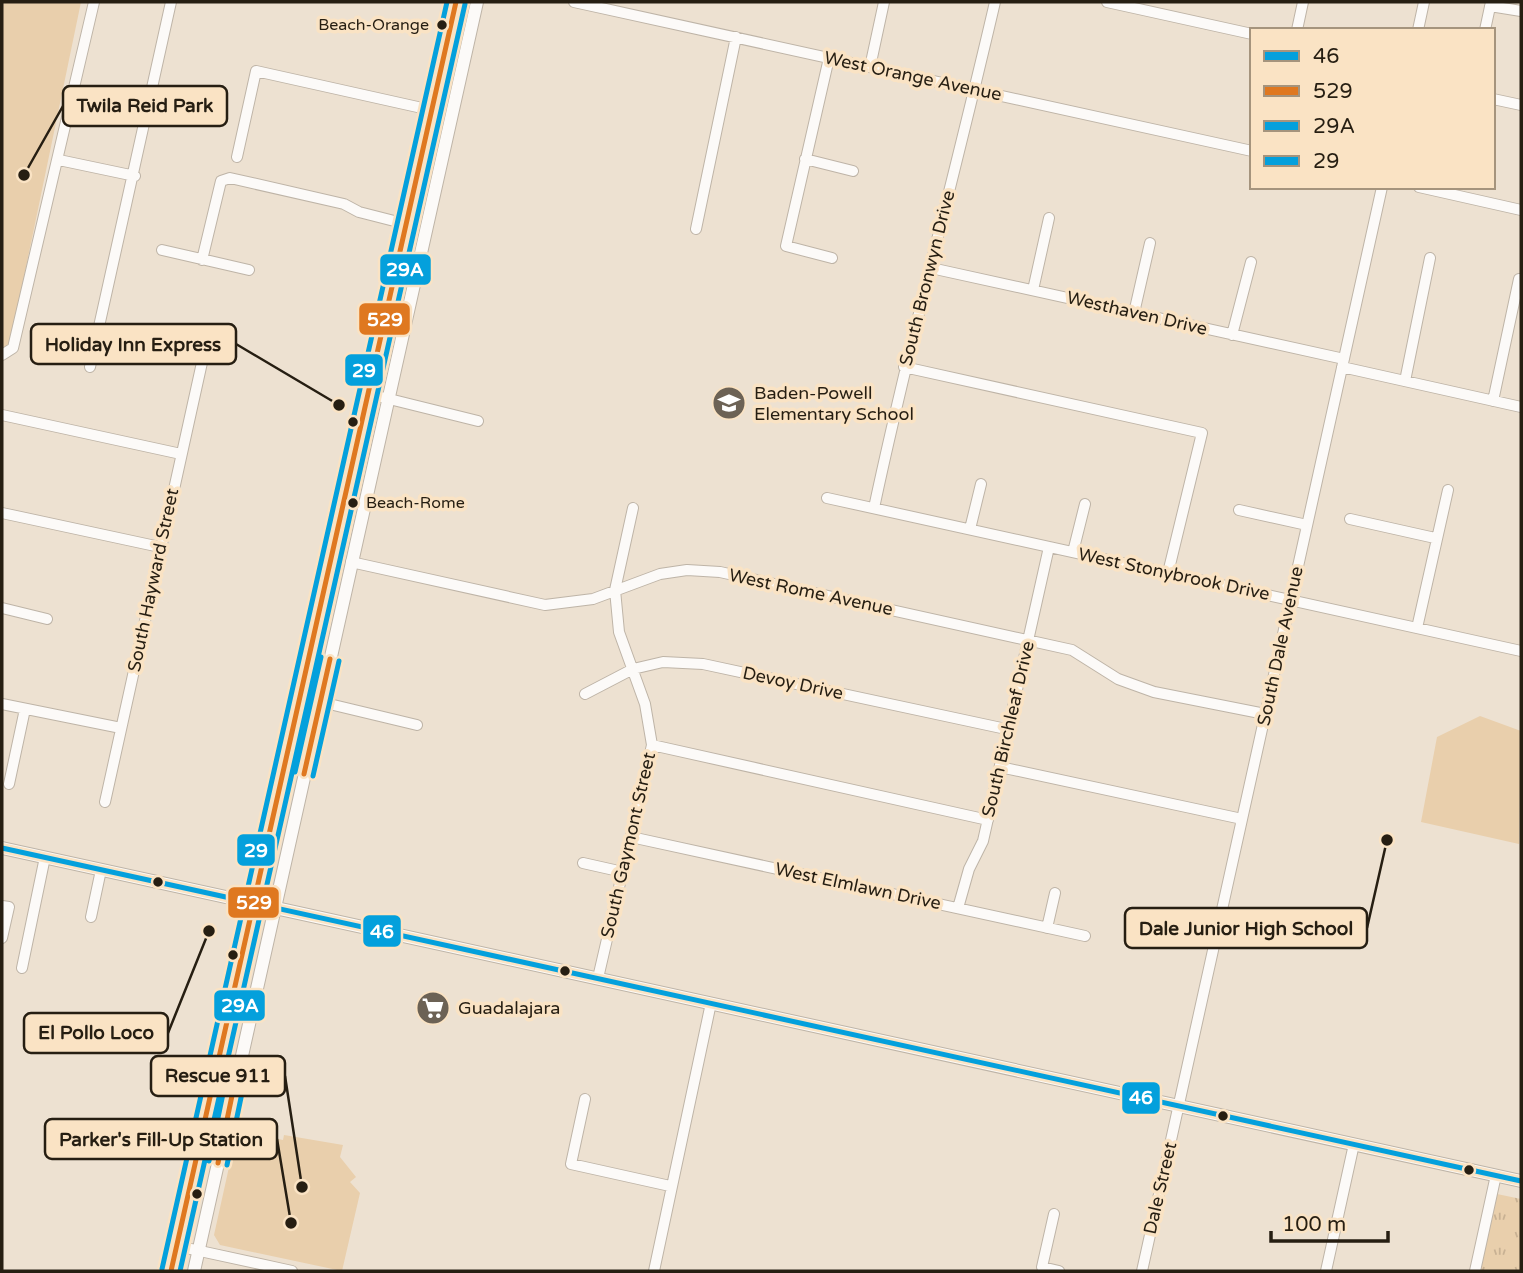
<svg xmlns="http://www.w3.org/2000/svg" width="1523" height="1273" font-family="'Varela Round',sans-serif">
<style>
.grass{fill:url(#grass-tufts)}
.green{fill:#e9cfac}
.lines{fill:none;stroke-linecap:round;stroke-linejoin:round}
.minor-casing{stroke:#beb4a7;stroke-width:12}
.major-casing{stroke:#beb4a7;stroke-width:14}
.minor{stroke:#fcfaf8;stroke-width:10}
.major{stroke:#fcfaf8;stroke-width:12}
.bus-1-casing{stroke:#fae3c4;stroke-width:10}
.bus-2-casing{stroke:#fae3c4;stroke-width:10}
.bus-3-casing{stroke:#fae3c4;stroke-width:10}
.bus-4-casing{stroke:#fae3c4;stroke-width:10}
.bus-1{stroke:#04a0dc;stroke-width:5}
.bus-2{stroke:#df7820;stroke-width:5}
.bus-3{stroke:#04a0dc;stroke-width:5}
.bus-4{stroke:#04a0dc;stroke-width:5}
.bus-dot{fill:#261e12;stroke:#fae3c4;stroke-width:2.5}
.labels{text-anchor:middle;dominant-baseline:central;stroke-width:7;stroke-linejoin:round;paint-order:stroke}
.bus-label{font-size:16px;fill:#261e12;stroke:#fae3c4;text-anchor:end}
.street-label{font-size:18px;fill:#261e12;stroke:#fae3c4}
.poi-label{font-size:18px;fill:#261e12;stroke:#fae3c4;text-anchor:start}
.leader{fill:none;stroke:#261e12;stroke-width:2.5}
.callout-dot{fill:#261e12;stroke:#fae3c4;stroke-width:2.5}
.callout{fill:#fae3c4;stroke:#261e12;stroke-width:2.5}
.callout-label{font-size:19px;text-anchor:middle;font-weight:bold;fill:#261e12}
.line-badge{stroke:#fae3c4;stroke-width:2.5}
.badge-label{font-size:19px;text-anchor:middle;font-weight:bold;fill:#fff}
</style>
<defs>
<pattern id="grass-tufts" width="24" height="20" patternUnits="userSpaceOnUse" patternTransform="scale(1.75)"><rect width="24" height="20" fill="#e9cfac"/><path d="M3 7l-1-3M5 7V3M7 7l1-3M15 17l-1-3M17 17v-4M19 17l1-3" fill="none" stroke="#c8b193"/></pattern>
</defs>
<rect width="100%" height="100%" fill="#ede1d1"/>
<path class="grass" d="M1497,1194L1521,1199V1271H1480Z"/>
<path class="green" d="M2,2H81L9,349L2,348Z
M1480,716L1521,731L1519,844L1421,822L1437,737Z
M259,1128L267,1130L269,1137L283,1140L284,1135L343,1145L340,1157L356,1177L350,1182L360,1193L342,1271L220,1245L214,1235L235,1140L245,1135L254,1137Z"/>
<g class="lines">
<defs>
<path id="minor" d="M574,2L1252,151
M1107,2L1252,34
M1490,6L1521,11
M1297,30L1303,2
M1418,30L1424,2
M1485,30L1491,2
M829,58L786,246L832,258
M870,67L884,2
M1493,99L1521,105
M237,157L256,71L431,110
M805,159L853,171
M59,160L135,176
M1419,187L1521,210
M696,229L736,37
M162,250L249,270
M202,260L221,181L230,178L344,204L359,212L406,224
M931,268L1344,359
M1033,290L1049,218
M1134,313L1150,243
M1232,335L1251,262
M2,355L13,348L94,2
M90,367L171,2
M904,367L1202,433L1168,573
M1342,367L1521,407
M1405,381L1430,258
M369,394L478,421
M1493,401L1519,279
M2,415L181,454
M827,498L1521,651
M874,508C910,338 956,171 995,2
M1239,510L1307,525
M2,513L160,547
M1350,519L1435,538
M970,529L981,484
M1073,552L1085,504
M351,562L545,605L593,599L660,574L687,570L720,572L1072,650L1118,679L1154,692L1265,714
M2,608L47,619
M1417,628L1448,490
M585,694L633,669L663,662L703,664L1006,729
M321,702L417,725
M2,704L121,728
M652,745L988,820
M1000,767L1242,819
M9,784L25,709
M105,802L203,358
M631,837L1085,936
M583,863L623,872
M2,906L9,907L2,938
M958,908L969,869L983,841L1049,547
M91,917L101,870
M1047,928L1055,893
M22,968L45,857
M598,978L652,745L645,704L619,632L615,590L633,508
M585,1099L571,1164L670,1186
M1054,1214L1042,1267L1059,1271
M177,1246L292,1271
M654,1271L711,1003
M1142,1271L1382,187
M1326,1271L1354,1144
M1475,1271L1496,1175"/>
<path id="major" d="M2,848L1521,1181
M171,1271L456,2
M194,1271L477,2"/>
</defs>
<use href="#minor" class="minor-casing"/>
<use href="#major" class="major-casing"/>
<use href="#minor" class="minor"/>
<use href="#major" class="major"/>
<defs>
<path id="bus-1" d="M2,848L1521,1181"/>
<path id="bus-2" d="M304,774L330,659
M218,1163L239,1062
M171,1271L456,2"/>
<path id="bus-3" d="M313,776L339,661
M227,1165L248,1064
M180,1271L465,4"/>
<path id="bus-4" d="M295,772L321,657
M209,1161L230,1060
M162,1269L447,2"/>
</defs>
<use href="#bus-1" class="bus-1-casing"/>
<use href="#bus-2" class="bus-2-casing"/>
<use href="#bus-3" class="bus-3-casing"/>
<use href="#bus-4" class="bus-4-casing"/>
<use href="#bus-1" class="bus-1"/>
<use href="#bus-2" class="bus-2"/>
<use href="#bus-3" class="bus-3"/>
<use href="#bus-4" class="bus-4"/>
</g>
<defs>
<symbol id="school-disc" viewBox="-11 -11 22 22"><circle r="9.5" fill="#6c6255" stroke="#fae3c4"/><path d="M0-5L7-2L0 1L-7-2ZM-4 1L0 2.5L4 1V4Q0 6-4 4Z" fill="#fff"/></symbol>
<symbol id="supermarket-disc" viewBox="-11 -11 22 22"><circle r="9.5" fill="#6c6255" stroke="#fae3c4"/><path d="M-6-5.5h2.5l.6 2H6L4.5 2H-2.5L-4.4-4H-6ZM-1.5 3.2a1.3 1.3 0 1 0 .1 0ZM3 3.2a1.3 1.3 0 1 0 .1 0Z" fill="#fff"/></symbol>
</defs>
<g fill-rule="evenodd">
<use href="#school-disc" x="710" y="384" width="38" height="38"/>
<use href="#supermarket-disc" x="414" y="989" width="38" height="38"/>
</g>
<g class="bus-dot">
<circle cx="442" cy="25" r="6"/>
<circle cx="353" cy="422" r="6"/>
<circle cx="353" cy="503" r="6"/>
<circle cx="158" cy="882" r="6"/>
<circle cx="233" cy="955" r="6"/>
<circle cx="565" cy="971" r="6"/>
<circle cx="1223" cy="1116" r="6"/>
<circle cx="1469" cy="1170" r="6"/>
<circle cx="197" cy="1194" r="6"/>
</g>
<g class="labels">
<g class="bus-label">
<text x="429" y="25">Beach-Orange</text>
<text x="366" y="503" text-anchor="start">Beach-Rome</text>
</g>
<g class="street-label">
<text transform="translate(913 76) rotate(12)">West Orange Avenue</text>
<text transform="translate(927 278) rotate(-76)">South Bronwyn Drive</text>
<text transform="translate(1137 313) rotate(13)">Westhaven Drive</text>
<text transform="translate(1174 574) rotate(12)">West Stonybrook Drive</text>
<text transform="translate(153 580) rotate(-78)">South Hayward Street</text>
<text transform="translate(811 592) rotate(12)">West Rome Avenue</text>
<text transform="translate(1280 646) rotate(-78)">South Dale Avenue</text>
<text transform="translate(793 683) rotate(12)">Devoy Drive</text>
<text transform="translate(1008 729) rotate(-77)">South Birchleaf Drive</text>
<text transform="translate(628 845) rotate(-77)">South Gaymont Street</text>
<text transform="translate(858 886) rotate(12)">West Elmlawn Drive</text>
<text transform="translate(1160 1188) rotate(-77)">Dale Street</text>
</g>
<g class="poi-label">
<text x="754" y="393">Baden-Powell<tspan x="754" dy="21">Elementary School</tspan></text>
<text x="458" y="1008">Guadalajara</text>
</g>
</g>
<path class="leader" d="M24 175L63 106M339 405L236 344M1387 840L1367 928M209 931L168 1033M302 1187L285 1076M291 1223L277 1139"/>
<g class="callout-dot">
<circle cx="24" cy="175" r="7"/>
<circle cx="339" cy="405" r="7"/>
<circle cx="1387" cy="840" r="7"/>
<circle cx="209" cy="931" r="7"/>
<circle cx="302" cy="1187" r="7"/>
<circle cx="291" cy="1223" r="7"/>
</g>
<g class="callout">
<rect x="63" y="86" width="164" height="40" rx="7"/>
<rect x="31" y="324" width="205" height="40" rx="7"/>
<rect x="1125" y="908" width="242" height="40" rx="7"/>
<rect x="24" y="1013" width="144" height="40" rx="7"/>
<rect x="151" y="1056" width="134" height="40" rx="7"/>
<rect x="45" y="1119" width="232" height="40" rx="7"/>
</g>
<g class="callout-label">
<text x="145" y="112">Twila Reid Park</text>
<text x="133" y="351">Holiday Inn Express</text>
<text x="1246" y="935">Dale Junior High School</text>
<text x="96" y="1039">El Pollo Loco</text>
<text x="218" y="1082">Rescue 911</text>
<text x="161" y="1146">Parker's Fill-Up Station</text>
</g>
<g class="line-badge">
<rect x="379" y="253" width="53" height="33" rx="7" fill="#04a0dc"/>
<rect x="358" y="302" width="53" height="34" rx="7" fill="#df7820"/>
<rect x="344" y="353" width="40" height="34" rx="7" fill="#04a0dc"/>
<rect x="236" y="833" width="40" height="34" rx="7" fill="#04a0dc"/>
<rect x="227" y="886" width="53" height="33" rx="7" fill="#df7820"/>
<rect x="362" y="914" width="40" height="34" rx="7" fill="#04a0dc"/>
<rect x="213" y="989" width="53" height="33" rx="7" fill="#04a0dc"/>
<rect x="1121" y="1081" width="40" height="34" rx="7" fill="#04a0dc"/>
</g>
<g class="badge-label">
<text x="405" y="276">29A</text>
<text x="385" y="326">529</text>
<text x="364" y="377">29</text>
<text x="256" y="857">29</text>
<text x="254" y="909">529</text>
<text x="382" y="938">46</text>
<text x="240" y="1012">29A</text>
<text x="1141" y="1104">46</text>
</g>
<rect width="1523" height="1273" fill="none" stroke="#261e12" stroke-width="7"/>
<rect x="1250" y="28" width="245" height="161" fill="#fae3c4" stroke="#a5947d" stroke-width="2"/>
<rect x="1264" y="51" width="35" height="10" fill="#04a0dc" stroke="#a5947d" stroke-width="2"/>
<text x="1313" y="63" font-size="21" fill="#261e12">46</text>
<rect x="1264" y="86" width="35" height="10" fill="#df7820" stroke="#a5947d" stroke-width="2"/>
<text x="1313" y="98" font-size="21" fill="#261e12">529</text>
<rect x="1264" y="121" width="35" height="10" fill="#04a0dc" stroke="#a5947d" stroke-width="2"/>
<text x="1313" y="133" font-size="21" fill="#261e12">29A</text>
<rect x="1264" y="156" width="35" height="10" fill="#04a0dc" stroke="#a5947d" stroke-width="2"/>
<text x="1313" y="168" font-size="21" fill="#261e12">29</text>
<path d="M1271 1231v10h117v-10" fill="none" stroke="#261e12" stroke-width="3.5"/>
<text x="1282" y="1231" font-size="21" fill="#261e12" stroke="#fae3c4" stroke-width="5" paint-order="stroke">100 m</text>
</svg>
